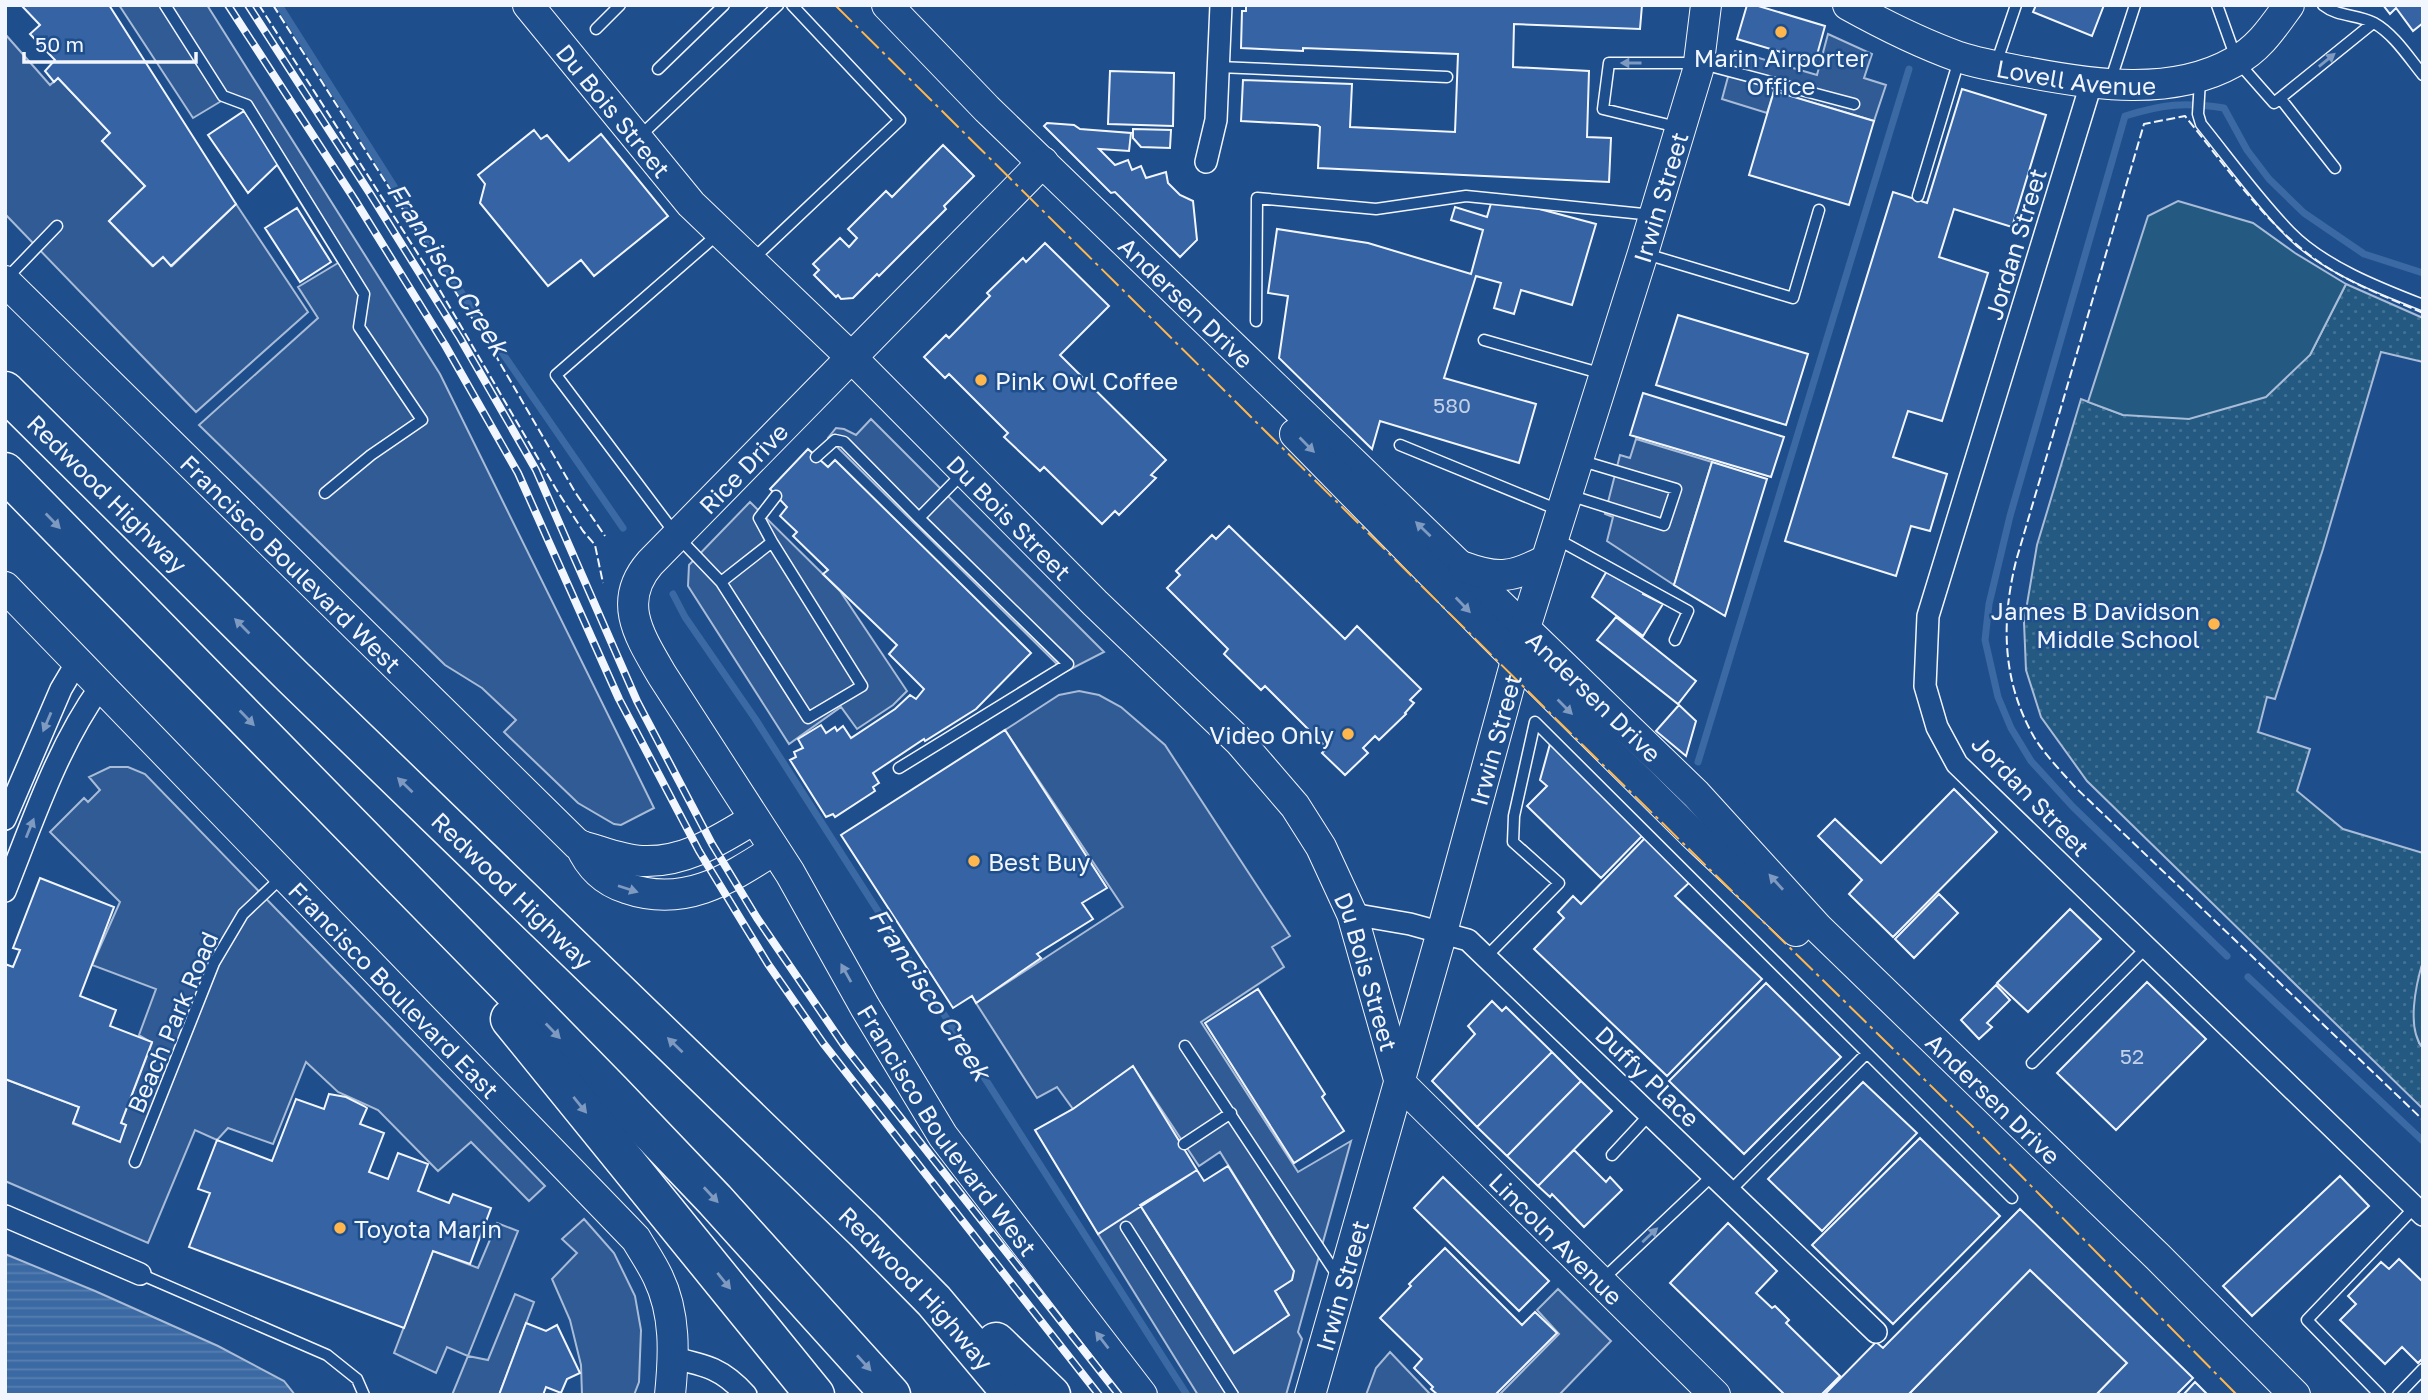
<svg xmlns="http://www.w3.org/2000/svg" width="2428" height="1400" font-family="'Golos Text',sans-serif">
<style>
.green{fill:url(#green-dots);stroke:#a8bbd7;stroke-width:2}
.pitch{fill:#245a82;stroke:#a8bbd7;stroke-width:2}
.parking{fill:#305b95;stroke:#a8bbd7;stroke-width:2}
.water{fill:url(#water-rules);stroke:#a8bbd7;stroke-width:2}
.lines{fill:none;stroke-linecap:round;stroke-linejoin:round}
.stream{stroke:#3b69a3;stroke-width:7}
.building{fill:#3563a3;stroke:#f2f6ff;stroke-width:2}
.lane-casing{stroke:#f2f6ff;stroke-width:13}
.street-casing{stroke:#f2f6ff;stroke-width:24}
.secondary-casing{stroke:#f2f6ff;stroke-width:32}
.highway-casing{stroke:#f2f6ff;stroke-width:41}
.lane{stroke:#1f4e8c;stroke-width:10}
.street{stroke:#1f4e8c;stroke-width:21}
.secondary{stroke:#1f4e8c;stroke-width:30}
.highway{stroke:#1f4e8c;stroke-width:38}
.rail-casing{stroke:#f2f6ff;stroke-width:8}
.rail{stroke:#1f4e8c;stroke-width:5;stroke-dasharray:16;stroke-linecap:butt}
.fence{stroke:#f2f6ff;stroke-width:2;stroke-dasharray:9 3.5;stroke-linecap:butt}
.power{stroke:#ffb74d;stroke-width:2;stroke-dasharray:24 5 3.5 5;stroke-linecap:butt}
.oneway{fill:#7e9ac0}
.poi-dot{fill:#ffb74d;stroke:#1f4e8c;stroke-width:2.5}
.labels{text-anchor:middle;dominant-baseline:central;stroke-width:5;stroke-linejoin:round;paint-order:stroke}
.number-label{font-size:21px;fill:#c3d1e8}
.poi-label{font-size:24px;fill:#f2f6ff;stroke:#1f4e8c;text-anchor:start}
.street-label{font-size:24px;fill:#f2f6ff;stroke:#1f4e8c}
.water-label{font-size:26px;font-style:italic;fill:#f2f6ff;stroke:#1f4e8c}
</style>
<defs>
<pattern id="green-dots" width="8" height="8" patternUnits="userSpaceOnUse" patternTransform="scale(1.75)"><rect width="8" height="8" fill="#245a82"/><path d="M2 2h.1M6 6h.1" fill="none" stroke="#447295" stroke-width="1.8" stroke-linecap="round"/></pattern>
<pattern id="water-rules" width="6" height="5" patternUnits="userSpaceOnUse" patternTransform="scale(1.75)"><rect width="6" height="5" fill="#3b69a3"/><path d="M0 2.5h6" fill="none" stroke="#587fb1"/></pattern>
</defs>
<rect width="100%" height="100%" fill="#1f4e8c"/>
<path class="green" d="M2346,284L2423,318V362L2381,352L2323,549L2275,699L2267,697L2258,732L2310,749L2297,791L2343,829L2423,853V961L2416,995L2414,1020L2419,1043L2423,1048V1109L2087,781L2041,717L2026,670L2024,622L2037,545L2081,399L2123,415L2310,355Z"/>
<path class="pitch" d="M2178,201L2253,223L2295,253L2346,284L2310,355L2266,397L2189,419L2123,415L2088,402L2148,216Z
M2423,961V1048C2406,1029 2416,984 2423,961Z"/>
<path class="parking" d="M119,5H207L440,374L654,808L621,825L614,824L578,803L504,732L516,720L482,688L445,665L199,425L318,318L298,287L338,263L233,94L193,118Z
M5,34L50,85L58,78L110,133L102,141L145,186L109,221L152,266L163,257L172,266L236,204L308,312L196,412L5,214Z
M1828,34L1872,54L1864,78L1886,85L1874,121L1774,91L1767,113L1722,99L1735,51L1817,75Z
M871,419L1104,652L1065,672L828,438L836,428L844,429L856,435Z
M1636,439L1712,462L1674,585L1607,541L1613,517L1605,514L1620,455L1630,458Z
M750,502L840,591L907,691L893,705L857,729L841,707L789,744L688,586L689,565Z
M1079,691L1099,695L1121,707L1165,745L1290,936L1272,947L1284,967L1201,1022L1298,1172L1351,1141L1298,1332L1302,1339L1286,1395H1198L1098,1234L1140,1205L1234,1353L1289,1315L1275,1291L1292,1280L1293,1270L1220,1152L1199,1166L1133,1067L1073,1109L1057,1087L1037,1098L976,1003L1123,907L1005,730L1059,695Z
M110,767H128L145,774L545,1186L529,1201L471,1142L438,1171L378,1110L338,1092L306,1062L273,1144L228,1128L217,1140L195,1130L148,1243L5,1181V1079L79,1107L73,1124L119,1141L126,1125L121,1123L152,1043L139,1035L156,989L92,965L120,902L50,832L84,798L88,802L100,790L89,777Z
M584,1219L614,1253L635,1296L641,1330L639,1382L634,1395H582L581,1365L570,1320L552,1279L577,1253L562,1239Z
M497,1223L518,1231L468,1356L488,1360L515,1294L534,1302L499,1395H452L468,1356L447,1347L436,1373L394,1353L433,1251L478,1268Z
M2030,1270L2127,1363L2096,1395H1908Z
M1558,1289L1611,1341L1559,1395H1499L1559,1334L1537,1310Z
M1390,1352L1431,1395H1366L1376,1368Z"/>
<path class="water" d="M5,1254L95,1291L218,1346L284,1381L295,1395H5Z"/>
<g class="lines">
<path class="stream" d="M279,5L470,306L623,528
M673,594L685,617L756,720L1187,1395
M1698,762L1909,69
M2227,956L2073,807L2031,761L2011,728L1998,697L1985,640L1989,604L2010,516L2125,116C2164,104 2184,102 2224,108L2247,150L2269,179L2304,213L2364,254L2423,273
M2248,977L2423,1141"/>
</g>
<path class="building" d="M21,5H109L236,204L171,266L163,257L153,266L109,221L145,186L102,141L110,133L58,78L54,82L45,71L55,60L30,34L40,25Z
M1246,5H1642L1640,29L1514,24L1513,67L1589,71L1587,137L1611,138L1609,182L1318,168L1320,127L1317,125L1241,121L1243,80L1352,84L1350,127L1455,132L1458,54L1303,48V51L1241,48L1242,11H1246Z
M1747,5H1755L1825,26L1815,62L1737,39Z
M2036,5H2104L2092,36L2033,12Z
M2383,5H2423V23L2413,31L2396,8L2390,14Z
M1110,71L1174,73L1173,126L1108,124Z
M1962,89L2046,115L2012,227L1954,209L1939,257L1988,273L1942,421L1908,411L1893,457L1947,474L1930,531L1911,526L1896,576L1785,541L1893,192L1927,203Z
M1774,91L1874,121L1849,205L1749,175Z
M244,111L279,163L248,193L208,135Z
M1047,123L1074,125L1080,129L1131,133L1129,151L1099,149L1115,165L1128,160L1132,170L1141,166L1146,178L1166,172L1168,183L1180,195L1193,201L1197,240L1180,257L1115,192L1111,193L1044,126Z
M1133,129L1171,130L1170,148L1141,147L1133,138Z
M534,130L541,139L547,135L569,161L601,134L668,216L594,276L581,260L548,286L480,203L485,184L478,175Z
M943,145L974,176L944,206L946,209L879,276L877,274L853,298L841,299L838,295L836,297L814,275L819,270L813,264L840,238L849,247L857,238L848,229L886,191L892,197Z
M1492,200L1517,203L1596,224L1572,305L1521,290L1514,314L1494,308L1501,283L1476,276L1444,378L1536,404L1519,463L1380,421L1372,449L1279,358L1288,296L1268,293L1277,229L1368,243L1471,274L1483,230L1451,220L1455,207L1487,217Z
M297,208L331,262L300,282L265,228Z
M1045,243L1109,306L1060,355L1166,460L1151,475L1156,478L1119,515L1115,511L1102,524L1044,467L1040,471L1004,437L1008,433L949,374L945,378L924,357L946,335L949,338L990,296L987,293L1023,258L1026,262Z
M1678,315L1808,354L1786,425L1656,385Z
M1643,393L1784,437L1771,477L1630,435Z
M808,449L828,467L835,460L1031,653L976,709L925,741L924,739L873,773L879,783L873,787L875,791L835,817L833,814L826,817L790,760L796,757L794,752L803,748L798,739L821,725L826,733L835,727L837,731L843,726L851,738L895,709L910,695L916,699L924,689L889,654L897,645L823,574L828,570L793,536L797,532L780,516L787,507L770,489Z
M1712,462L1767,479L1725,616L1674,585Z
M1229,526L1345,639L1357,626L1421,689L1410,700L1414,703L1405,713L1406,714L1379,740L1375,736L1363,748L1368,753L1345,775L1322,753L1327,748L1265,686L1261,690L1224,654L1228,649L1167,588L1180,575L1176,571L1212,535L1216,539Z
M1608,569L1645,590L1643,594L1663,604L1643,636L1592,597Z
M1616,617L1696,681L1678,704L1597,640Z
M1679,705L1696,721L1686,756L1656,731Z
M1005,730L1107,888L1082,903L1093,919L1037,954L1041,958L976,1003L972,996L953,1008L841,835Z
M1550,744L1643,835L1601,878L1527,806L1547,786L1540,780Z
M1954,789L1997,832L1893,937L1849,894L1862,880L1818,836L1835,819L1881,863Z
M1646,837L1691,881L1675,896L1762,979L1667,1076L1534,949L1564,918L1558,912L1573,896L1581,904Z
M40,878L114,907L80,996L116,1010L110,1026L152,1042L121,1123L126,1125L120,1142L73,1123L79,1107L5,1079V964L13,967L20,950L13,948Z
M1939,894L1958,913L1914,958L1895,939Z
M2070,909L2101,939L2028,1012L1997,983Z
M2147,982L2206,1039L2116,1130L2057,1073Z
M1766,983L1841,1057L1744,1154L1669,1081Z
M1996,985L2010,1000L1987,1023L1992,1027L1979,1039L1961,1020Z
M1258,989L1325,1094L1322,1097L1344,1131L1294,1163L1205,1023Z
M1492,1001L1502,1011L1506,1007L1552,1052L1477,1127L1432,1081L1475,1034L1468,1026Z
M1552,1052L1581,1081L1507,1156L1477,1127Z
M1133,1066L1197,1170L1098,1234L1035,1130L1073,1109Z
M1581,1081L1612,1111L1538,1186L1507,1156Z
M1863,1082L1917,1133L1822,1231L1768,1179Z
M329,1094L346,1097L364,1106L367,1108L360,1124L384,1133L369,1172L388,1179L398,1153L428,1164L418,1191L449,1203L453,1194L491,1208L470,1264L433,1251L404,1328L189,1247L210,1193L198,1189L217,1140L272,1161L296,1099L324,1109Z
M1920,1138L2000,1216L1893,1324L1812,1245Z
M1574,1150L1606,1182L1610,1177L1622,1190L1584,1227L1552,1194L1550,1197L1538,1186Z
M1228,1166L1294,1271L1292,1280L1275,1291L1289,1315L1234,1353L1140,1205L1197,1170L1204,1181Z
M2340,1176L2369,1206L2252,1316L2223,1286Z
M1443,1177L1549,1281L1519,1311L1414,1208Z
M2020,1209L2193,1378L2176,1395H2096L2127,1363L2030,1270L1908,1395H1824L1876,1342L1883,1348Z
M1728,1223L1777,1271L1756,1293L1772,1308L1775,1306L1789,1320L1786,1323L1840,1376L1821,1395H1785L1670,1283Z
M1445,1248L1522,1325L1535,1312L1557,1333L1495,1395H1438L1431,1389L1433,1387L1414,1368L1422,1359L1380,1318L1411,1286L1409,1284Z
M2399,1259L2423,1282V1358L2418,1363L2402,1347L2385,1364L2340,1320L2356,1304L2348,1296L2381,1262L2389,1269Z
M526,1323L546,1331L557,1325L580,1373L567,1379L561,1393L546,1387L543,1395H499Z
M2195,1382L2208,1395H2183Z"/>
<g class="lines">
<defs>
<path id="lane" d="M165,5L223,96L247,105L364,294L359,327L422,420L371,455L325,493
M2217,5L2237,61L2274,103L2373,23
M2323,5C2338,17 2357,14 2374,23C2394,34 2409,58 2423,75
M596,29L620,5
M1996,64L2016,5
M1219,67L1447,77
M658,69L724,5
M2200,80L2198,114L2201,124C2230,160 2258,199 2290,232C2323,266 2379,288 2423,305
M2110,82L2135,5
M2280,98L2335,168
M1677,127L1603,109L1609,63H1699L1854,104
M639,137L778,5
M1918,196L1959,60
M718,234L556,375L677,536L721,582L772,542L862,686L808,718L721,582
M1646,254L1793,298L1819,210
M752,260L900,120L792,5
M5,280L57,226
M1256,321L1257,198L1376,209L1466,196L1653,215
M1484,340L1603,374
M1400,445L1561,511
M816,457L835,440L844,442L919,518
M1569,495L1664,525L1676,489L1579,460
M1555,538L1688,611L1675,640
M772,542L759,518L776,496
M899,768L1068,664L919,518L964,472
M1486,957L1559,883L1513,842L1514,816L1535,722L1867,1053
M1185,1046L1339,1278
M2032,1063L2147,947
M1184,1144L1231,1113
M1612,1155L1650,1114
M135,1162L214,963L243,914L282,877
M1730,1191L1867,1053L2012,1198
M1126,1227L1233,1395
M140,1274L327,1355L357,1379L364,1395
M1602,1280L1713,1175
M2380,1395L2307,1320L2415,1207
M2398,1395L2423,1369"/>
<path id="street" d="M2091,84L1928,616L1925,686L1937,727L1957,764L2423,1215
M1206,162L1216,120L1221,5
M5,819L61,689L77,662
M5,891C33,821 57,747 101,686
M1352,914L1410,924L1468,940L1876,1332
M5,1216L140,1274
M673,1358C706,1365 723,1369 746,1395"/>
<g id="secondary">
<path id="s1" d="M528,5L691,204L851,357L1095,603L1240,742L1295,806L1321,847L1352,914L1400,1083L1715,1395"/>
<path id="s2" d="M887,5L987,109L1696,794L1818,928L2158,1257L2295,1395"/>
<path id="s3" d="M1848,5C1884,25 1920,43 1959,57C1980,64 2004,68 2026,72C2093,85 2172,97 2234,62C2259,49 2273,27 2289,5"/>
<path id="s4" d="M1043,162L650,563C616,602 640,637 662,675L790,873L865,1007L943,1136L1142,1395"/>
<path id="s5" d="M5,281L578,845C599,850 620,860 642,861C685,863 719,840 754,819"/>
<path d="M1295,434L1491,634L1692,833L1796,931"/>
<path d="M1464,567C1499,580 1513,577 1546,560"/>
<path id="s6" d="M5,587L636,1239C643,1251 652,1264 658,1277C676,1314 674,1355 670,1395"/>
<path d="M580,845C589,866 604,881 626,888C684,908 727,880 774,850"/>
<path id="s7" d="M1310,1395L1442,932L1525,628L1643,253L1698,70L1706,5"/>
</g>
<g id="highway">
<path id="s8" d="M5,391L293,677L864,1230L934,1301L1013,1395"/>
<path d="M5,472L612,1092L715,1200L891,1395"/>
<path d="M510,1019L815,1395"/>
<path d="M996,1342L1051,1395"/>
</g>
</defs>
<use href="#lane" class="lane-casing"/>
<use href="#street" class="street-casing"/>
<use href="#secondary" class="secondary-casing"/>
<use href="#highway" class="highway-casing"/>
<use href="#lane" class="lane"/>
<use href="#street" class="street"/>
<use href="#secondary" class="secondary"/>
<use href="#highway" class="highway"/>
<defs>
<path id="rail" d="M228,5L355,200L445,345L518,473L619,699L699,851L768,964L823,1043L1099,1395
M248,5L369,192L460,338L536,470L637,701L712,844L757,918L845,1047L1119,1395"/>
</defs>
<use href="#rail" class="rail-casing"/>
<use href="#rail" class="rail"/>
<path class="fence" d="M259,5L427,268L556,489L583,531L595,545L603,583
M273,5L493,351L575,492L605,536
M2423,313C2382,295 2338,279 2303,250C2259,215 2221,160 2185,116L2144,124L2016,561C2001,622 2002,681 2034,737C2045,755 2061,771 2075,787L2423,1120"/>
<path class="power" d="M835,5L1552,715L1975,1129L2237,1395"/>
</g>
<defs><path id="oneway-solid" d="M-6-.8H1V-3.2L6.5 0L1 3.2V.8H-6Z" transform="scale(1.75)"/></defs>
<g class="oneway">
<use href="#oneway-solid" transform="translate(2327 60) rotate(-39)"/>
<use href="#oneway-solid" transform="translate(1631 63) rotate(-180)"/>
<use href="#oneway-solid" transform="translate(1307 445) rotate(45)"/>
<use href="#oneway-solid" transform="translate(53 521) rotate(46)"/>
<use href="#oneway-solid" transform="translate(1423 529) rotate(-136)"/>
<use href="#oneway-solid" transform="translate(1463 605) rotate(46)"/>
<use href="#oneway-solid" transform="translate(242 626) rotate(-135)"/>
<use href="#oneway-solid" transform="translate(1565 707) rotate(45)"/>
<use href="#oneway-solid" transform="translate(247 718) rotate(46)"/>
<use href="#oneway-solid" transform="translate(47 722) rotate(113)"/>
<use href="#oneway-solid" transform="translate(405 785) rotate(-136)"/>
<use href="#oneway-solid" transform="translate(30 828) rotate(-68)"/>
<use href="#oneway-solid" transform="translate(1776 882) rotate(-132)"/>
<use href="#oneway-solid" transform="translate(628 889) rotate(18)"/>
<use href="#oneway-solid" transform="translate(846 973) rotate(-119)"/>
<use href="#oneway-solid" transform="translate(553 1031) rotate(46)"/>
<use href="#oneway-solid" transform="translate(675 1045) rotate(-136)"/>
<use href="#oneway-solid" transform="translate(580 1105) rotate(51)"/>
<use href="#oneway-solid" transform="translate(711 1195) rotate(47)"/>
<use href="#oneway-solid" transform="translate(1650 1235) rotate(-43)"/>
<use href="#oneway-solid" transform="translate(724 1281) rotate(51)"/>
<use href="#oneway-solid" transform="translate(1102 1340) rotate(-128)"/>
<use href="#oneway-solid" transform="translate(864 1363) rotate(48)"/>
</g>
<g class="poi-dot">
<circle cx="1781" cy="32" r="7"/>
<circle cx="981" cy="380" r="7"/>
<circle cx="2214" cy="624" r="7"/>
<circle cx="1348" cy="734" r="7"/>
<circle cx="974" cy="861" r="7"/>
<circle cx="340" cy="1228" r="7"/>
</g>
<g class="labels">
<g class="number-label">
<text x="1452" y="405">580</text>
<text x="2132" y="1056">52</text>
</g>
<g class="poi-label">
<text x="1781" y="57" text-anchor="middle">Marin Airporter<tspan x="1781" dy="28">Office</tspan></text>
<text x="995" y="380">Pink Owl Coffee</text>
<text x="2200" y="610" text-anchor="end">James B Davidson<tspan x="2200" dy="28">Middle School</tspan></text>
<text x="1334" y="734" text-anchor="end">Video Only</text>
<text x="988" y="861">Best Buy</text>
<text x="354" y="1228">Toyota Marin</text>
</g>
<g class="street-label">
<text stroke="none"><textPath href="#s3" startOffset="242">Lovell Avenue</textPath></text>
<text stroke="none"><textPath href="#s1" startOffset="136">Du Bois Street</textPath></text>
<text stroke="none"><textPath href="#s7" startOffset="1248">Irwin Street</textPath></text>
<text transform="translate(2015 244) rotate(-73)">Jordan Street</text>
<text stroke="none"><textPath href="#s2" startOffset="422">Andersen Drive</textPath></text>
<text transform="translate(743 468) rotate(-46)">Rice Drive</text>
<text stroke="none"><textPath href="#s8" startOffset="145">Redwood Highway</textPath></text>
<text stroke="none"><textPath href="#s1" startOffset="704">Du Bois Street</textPath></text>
<text stroke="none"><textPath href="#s5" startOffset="402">Francisco Boulevard West</textPath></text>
<text stroke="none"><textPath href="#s2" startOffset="989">Andersen Drive</textPath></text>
<text stroke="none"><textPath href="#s7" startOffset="681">Irwin Street</textPath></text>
<text transform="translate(2031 795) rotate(46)">Jordan Street</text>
<text stroke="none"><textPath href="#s8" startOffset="712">Redwood Highway</textPath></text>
<text stroke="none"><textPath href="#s1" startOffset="1292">Du Bois Street</textPath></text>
<text stroke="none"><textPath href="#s6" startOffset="560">Francisco Boulevard East</textPath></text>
<text transform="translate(172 1022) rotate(-67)">Beach Park Road</text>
<text transform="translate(1648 1076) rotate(44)">Duffy Place</text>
<text stroke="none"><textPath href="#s2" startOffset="1556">Andersen Drive</textPath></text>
<text stroke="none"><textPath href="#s4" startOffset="1222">Francisco Boulevard West</textPath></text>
<text stroke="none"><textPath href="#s1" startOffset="1629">Lincoln Avenue</textPath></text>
<text stroke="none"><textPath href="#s7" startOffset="114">Irwin Street</textPath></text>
<text stroke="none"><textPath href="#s8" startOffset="1279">Redwood Highway</textPath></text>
</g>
<g class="water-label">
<text transform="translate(448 269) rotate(57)">Francisco Creek</text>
<text transform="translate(930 994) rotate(57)">Francisco Creek</text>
</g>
</g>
<rect width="2428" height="1400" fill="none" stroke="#f2f6ff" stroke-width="14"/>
<path d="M24 52v10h172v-10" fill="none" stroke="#f2f6ff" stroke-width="3.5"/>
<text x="35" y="52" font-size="21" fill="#f2f6ff" stroke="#1f4e8c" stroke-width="5" paint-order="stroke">50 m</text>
</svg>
